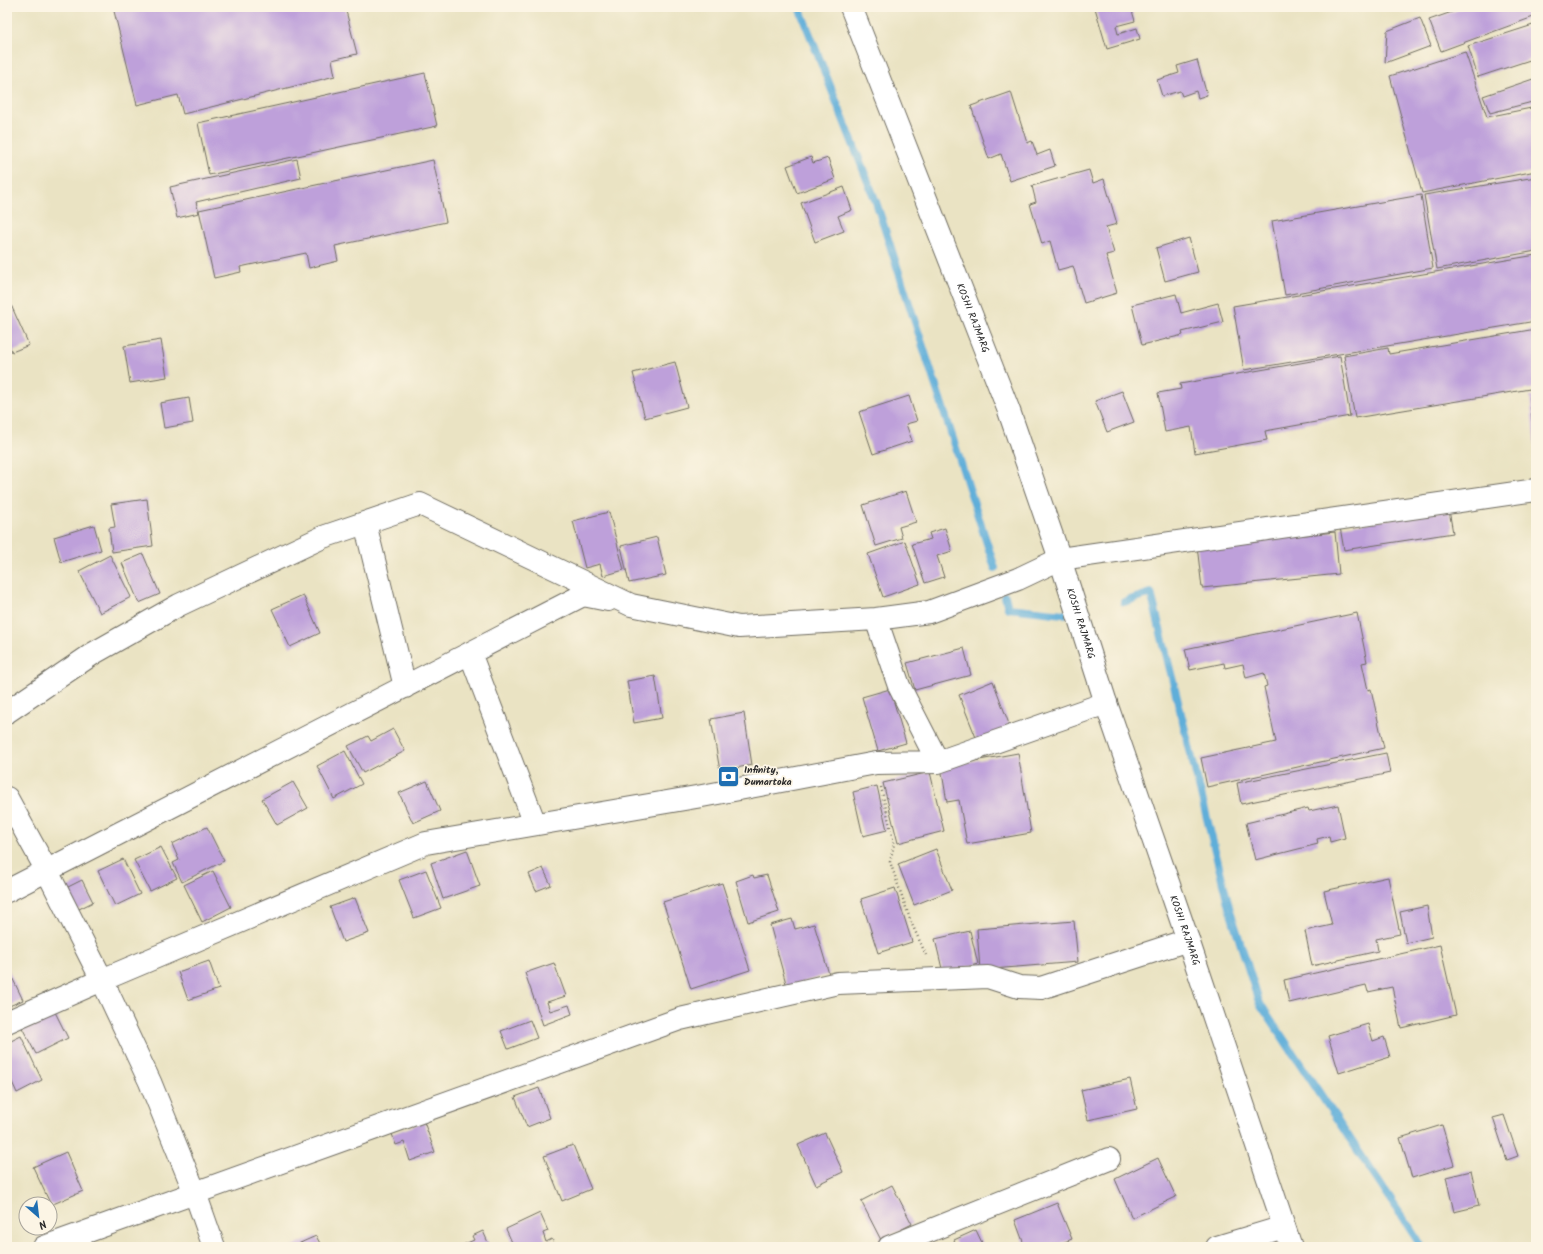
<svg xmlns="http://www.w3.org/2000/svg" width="1543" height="1254" font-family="Kalam,sans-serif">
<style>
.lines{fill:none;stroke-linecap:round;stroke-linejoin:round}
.stream{stroke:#5faed9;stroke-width:8}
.building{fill:#bea0da}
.street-casing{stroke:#6e6b60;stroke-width:24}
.primary-casing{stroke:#6e6b60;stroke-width:24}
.path{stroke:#6e6b60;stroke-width:2.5;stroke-dasharray:1 3;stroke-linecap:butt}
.street{stroke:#fff;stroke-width:22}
.primary{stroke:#fff;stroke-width:22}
.labels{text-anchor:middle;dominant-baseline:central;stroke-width:3.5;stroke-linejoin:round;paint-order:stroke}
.street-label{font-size:10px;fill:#2b2b2b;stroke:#fcf5e5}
.poi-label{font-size:10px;font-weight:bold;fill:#2b2b2b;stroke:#fcf5e5;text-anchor:start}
</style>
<rect width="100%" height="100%" fill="#fcf5e5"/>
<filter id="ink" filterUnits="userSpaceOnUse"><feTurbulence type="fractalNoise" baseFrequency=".025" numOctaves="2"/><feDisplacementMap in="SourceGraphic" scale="8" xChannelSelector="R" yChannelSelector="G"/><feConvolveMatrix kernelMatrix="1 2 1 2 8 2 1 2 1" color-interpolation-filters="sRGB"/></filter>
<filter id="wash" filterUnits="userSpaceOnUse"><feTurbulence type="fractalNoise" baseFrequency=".012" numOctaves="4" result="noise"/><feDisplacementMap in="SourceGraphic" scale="16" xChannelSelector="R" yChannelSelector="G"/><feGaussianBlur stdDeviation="0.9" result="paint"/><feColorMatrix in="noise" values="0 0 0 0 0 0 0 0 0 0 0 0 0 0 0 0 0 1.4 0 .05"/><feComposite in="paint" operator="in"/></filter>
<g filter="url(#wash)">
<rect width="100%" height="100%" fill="#eae3c3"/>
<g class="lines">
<path class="stream" d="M799,7L876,202L995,568
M1005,596L1008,608L1064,614
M1124,602L1151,593L1229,907L1259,1002L1422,1247"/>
</g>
<g id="blocks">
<path class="building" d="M113,7H345L357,54L332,60L335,76L183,114L178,95L137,105Z
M1098,7H1131L1135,21L1116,26L1118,34L1137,28L1140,39L1107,49L1095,8Z
M1466,7H1536V16L1441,51L1429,20Z
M1420,18L1431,46L1385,63L1387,31Z
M1536,24V58L1478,77L1468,46Z
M1465,52L1487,117L1536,107V171L1422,193L1390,76Z
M1197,60L1207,95L1198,98L1196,91L1182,96L1180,91L1162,96L1157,80L1179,73L1177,66Z
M425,73L437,126L209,175L198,123Z
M1536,78V101L1490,113L1483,96Z
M1011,92L1027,143L1032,141L1037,155L1050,150L1055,166L1010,181L1001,154L989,159L971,106Z
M811,157L813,163L828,158L835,179L797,193L787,166Z
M297,159L301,178L196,202L199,213L177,218L170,187Z
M433,160L446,222L335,246L338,261L309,268L306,253L240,267L241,272L214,278L199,210Z
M1089,170L1093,183L1104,179L1117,224L1106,227L1114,253L1106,255L1117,293L1084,303L1073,266L1058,270L1050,241L1042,244L1030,204L1036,202L1032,186Z
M1536,177V251L1437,269L1424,195Z
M844,187L852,210L838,216L844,231L815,242L801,203Z
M1421,195L1433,268L1285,295L1272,221Z
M1189,238L1198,272L1165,281L1156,248Z
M1536,255V321L1244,370L1233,306Z
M1176,294L1181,313L1218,303L1223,322L1182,332L1183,335L1142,345L1132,305Z
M11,305L29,345L12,352L8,344L7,345V306Z
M1536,329V388L1355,418L1344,356L1388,348L1389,354Z
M161,340L167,377L130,383L124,346Z
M1340,356L1350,416L1265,431L1267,440L1195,453L1191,427L1165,432L1158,393L1181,389L1180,384Z
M675,362L687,407L645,418L633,373Z
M1122,391L1134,422L1107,432L1095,401Z
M909,396L917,421L906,424L912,441L873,454L859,412Z
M1536,396V448H1535L1530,397Z
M189,398L193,423L164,428L160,403Z
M906,491L916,522L899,527L902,538L876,546L863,505Z
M147,499L153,546L112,552L109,528L115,527L111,504Z
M1449,510L1453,533L1344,550L1340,527Z
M609,512L624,570L603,576L600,564L585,568L573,521Z
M94,525L101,550L61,562L54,537Z
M945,528L952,551L937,556L944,577L925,583L912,544L931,539L929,533Z
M1335,532L1339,574L1202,588L1197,546Z
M657,537L666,575L629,583L621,546Z
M905,541L920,584L883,597L868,554Z
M143,554L160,594L139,603L122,563Z
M110,555L131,597L100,613L79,571Z
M303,595L320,633L290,647L272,609Z
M1357,613L1367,662L1362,663L1368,690L1371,689L1384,748L1207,787L1201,758L1276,742L1264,687L1267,686L1264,673L1246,678L1243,664L1225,668L1224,663L1190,670L1185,649Z
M964,648L971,675L915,690L907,663Z
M655,676L662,718L634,723L627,681Z
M993,681L1012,732L979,745L959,695Z
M890,689L906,743L878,751L862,697Z
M744,713L752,765L720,771L711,719Z
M393,729L405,751L363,773L348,746L368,736L371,741Z
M345,751L362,784L334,799L317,766Z
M1018,753L1031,833L967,844L959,800L947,802L941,767Z
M1386,753L1390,773L1241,804L1237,783Z
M930,772L944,831L898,843L883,783Z
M427,781L440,811L413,823L399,793Z
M293,782L308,808L277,825L262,799Z
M877,786L887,830L863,836L853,792Z
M1338,805L1345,838L1330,842L1329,836L1317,839L1318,844L1255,860L1246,823L1308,808L1309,811Z
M207,827L224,861L182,882L173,863L179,860L172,844Z
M161,847L177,878L150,891L134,860Z
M936,849L952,890L914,905L898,864Z
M467,850L480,886L443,899L431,863Z
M123,859L140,894L115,906L98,871Z
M543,868L551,885L536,891L529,874Z
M426,870L441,908L414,918L399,880Z
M213,871L231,907L202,922L184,885Z
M753,875L754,878L767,875L779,912L748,922L736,881Z
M1388,877L1400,934L1376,939L1378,951L1312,966L1305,931L1332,925L1324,891Z
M82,880L93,902L77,910L66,888Z
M722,883L750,970L691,989L663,902Z
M895,888L912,942L878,953L861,899Z
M355,898L369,933L343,942L330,907Z
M1427,906L1432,937L1406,943L1400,912Z
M792,919L795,929L814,924L829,974L787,987L770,925Z
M1074,921L1078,962L980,970L977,929Z
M970,931L978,964L943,973L935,939Z
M1440,945L1456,1015L1401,1028L1392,987L1368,992L1366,985L1289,1003L1284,980Z
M209,961L219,989L188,1000L178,972Z
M554,963L566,996L547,1002L550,1011L569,1005L572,1014L543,1025L525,973Z
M8,969L23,1000L7,1007V970Z
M52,1006L68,1038L36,1054L19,1022Z
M530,1020L537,1038L508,1049L501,1031Z
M1368,1024L1373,1041L1384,1037L1390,1057L1339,1073L1328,1036Z
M21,1036L42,1080L17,1093L7,1071V1043Z
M1130,1079L1137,1109L1088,1120L1081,1090Z
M539,1088L550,1118L527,1127L515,1097Z
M1504,1115L1518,1156L1507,1160L1493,1118Z
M424,1122L435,1152L410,1161L404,1142L396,1145L392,1134Z
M1442,1125L1454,1165L1412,1178L1400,1138Z
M825,1133L843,1172L816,1185L798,1145Z
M573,1145L591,1189L562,1201L544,1156Z
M66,1152L83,1191L51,1205L33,1167Z
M1158,1158L1176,1197L1132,1218L1115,1179Z
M1471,1171L1479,1206L1454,1212L1446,1177Z
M892,1185L912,1224L881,1240L861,1201Z
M1057,1203L1072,1239L1052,1247H1025L1015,1220Z
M540,1213L548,1231L543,1233L546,1242L552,1239L556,1247H514L506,1229Z
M976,1230L984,1247H957L954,1240Z
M483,1231L490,1247H458L474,1240L472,1236Z
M316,1236L322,1247H291Z"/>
</g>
</g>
<g filter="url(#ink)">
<use href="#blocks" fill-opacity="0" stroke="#6e6b60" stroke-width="1"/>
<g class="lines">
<defs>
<path id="street" d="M365,523L405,687
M470,653L535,824
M7,712L94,653L179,605L323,537L420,504L631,605L739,627L876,619L929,612L1018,579L1060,559L1536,490
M938,762L1106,703
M7,798L47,871L102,980L7,1022
M7,891L583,595L608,600
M44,1247L680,1019L838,983L988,977L1019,987L1041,988L1188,940
M214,1247L195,1193L150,1082L102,980L426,843L702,796L876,763L938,762L899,686L876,619
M889,1247L1109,1159
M1217,1247L1284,1227"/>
<g id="primary">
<path id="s1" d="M851,7L1009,411L1060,559L1106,703L1188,940L1291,1247"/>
</g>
</defs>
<use href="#street" class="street-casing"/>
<use href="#primary" class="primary-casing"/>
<path class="path" d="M881,787L894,844L890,862L911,922L926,955"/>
<use href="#street" class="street"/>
<use href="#primary" class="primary"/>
</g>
</g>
<defs>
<symbol id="bank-square" viewBox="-11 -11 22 22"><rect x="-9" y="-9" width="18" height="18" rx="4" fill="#1f6fb2" stroke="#fcf5e5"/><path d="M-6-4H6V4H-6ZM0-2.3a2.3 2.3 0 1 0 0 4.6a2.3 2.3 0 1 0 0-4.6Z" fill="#fff"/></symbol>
</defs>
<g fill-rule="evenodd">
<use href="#bank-square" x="716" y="764" width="25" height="25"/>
</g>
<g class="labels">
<g class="street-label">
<text stroke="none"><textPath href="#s1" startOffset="334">KOSHI RAJMARG</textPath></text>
<text stroke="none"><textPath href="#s1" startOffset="658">KOSHI RAJMARG</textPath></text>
<text stroke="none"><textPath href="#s1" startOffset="982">KOSHI RAJMARG</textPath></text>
</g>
<g class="poi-label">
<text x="744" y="770">Infinity,<tspan x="744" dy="12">Dumartoka</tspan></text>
</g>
</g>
<rect width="1543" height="1254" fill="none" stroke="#fcf5e5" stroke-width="24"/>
<g transform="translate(38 1216) rotate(152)"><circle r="19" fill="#fcf5e5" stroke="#a8a49b"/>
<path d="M0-3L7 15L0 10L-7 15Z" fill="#1f6fb2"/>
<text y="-6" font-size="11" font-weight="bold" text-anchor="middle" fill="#2b2b2b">N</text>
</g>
</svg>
